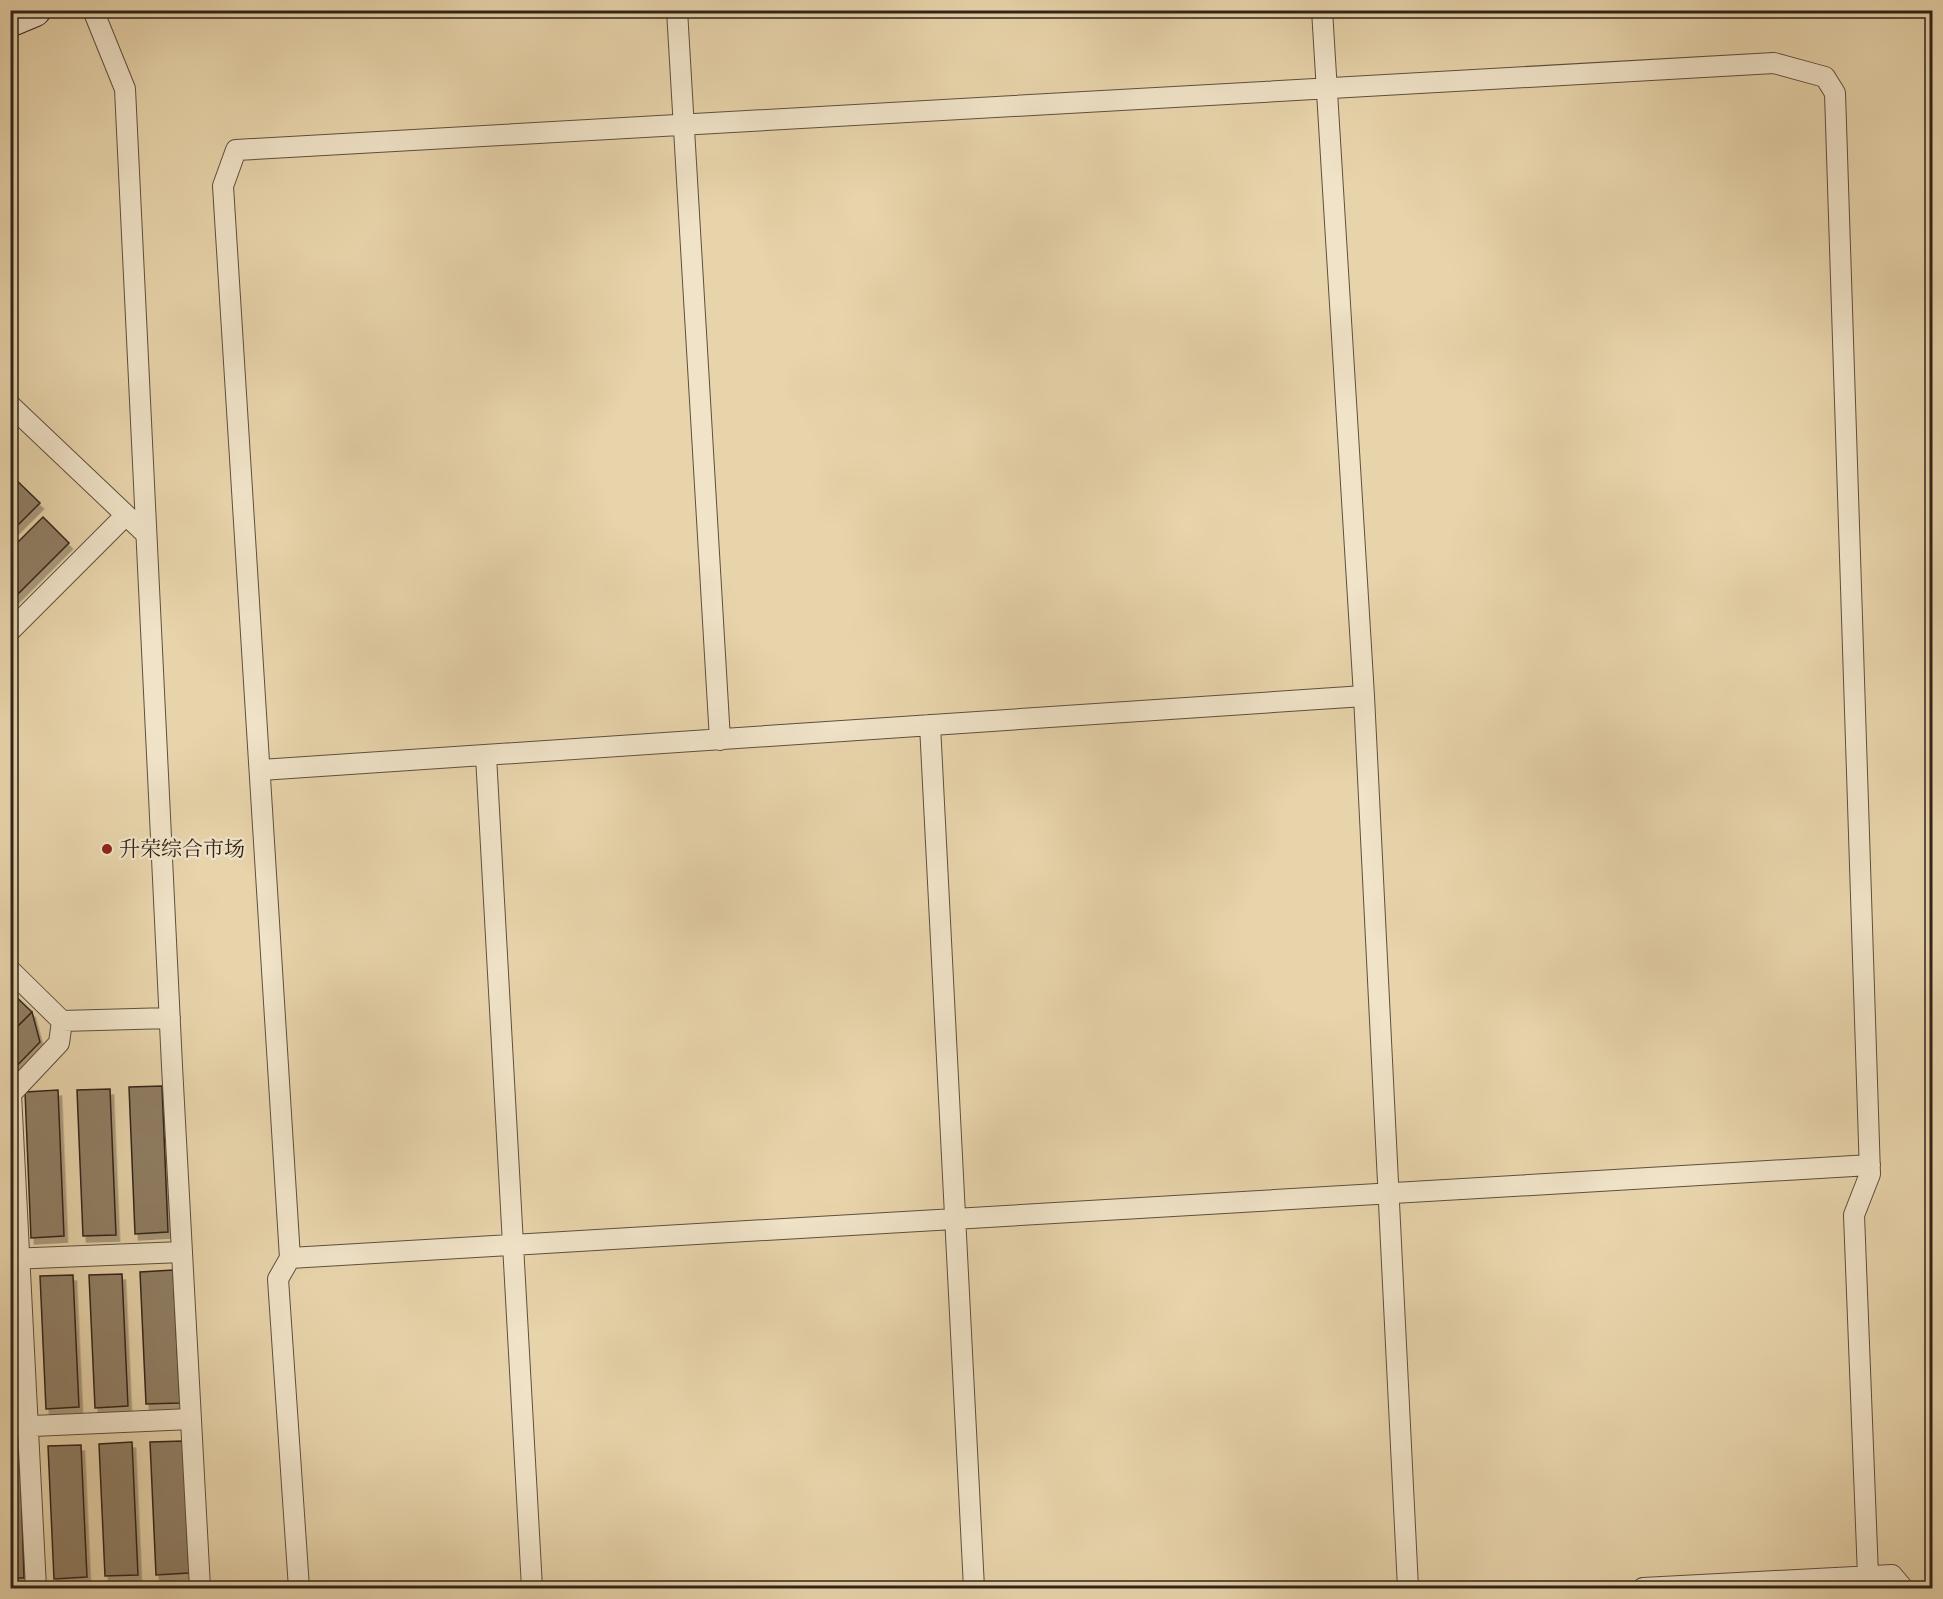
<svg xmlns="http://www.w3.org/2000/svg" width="1943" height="1599" font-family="'IM FELL Great Primer','Noto Serif SC',serif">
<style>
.building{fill:#907f65;stroke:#31231a;stroke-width:1.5;filter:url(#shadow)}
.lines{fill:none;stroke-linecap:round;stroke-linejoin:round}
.lane-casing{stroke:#5f4f3e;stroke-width:22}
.secondary-casing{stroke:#31231a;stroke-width:35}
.lane{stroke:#f0e3c8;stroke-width:20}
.secondary{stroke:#f0e3c8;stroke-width:33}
.poi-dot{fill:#8f2418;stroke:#f0e3c8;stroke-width:2}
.labels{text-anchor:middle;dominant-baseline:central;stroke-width:4.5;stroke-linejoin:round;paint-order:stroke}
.poi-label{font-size:21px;fill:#31231a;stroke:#f0e3c8;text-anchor:start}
</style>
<defs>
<filter id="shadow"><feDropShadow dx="3.5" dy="6" stdDeviation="0" flood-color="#0004"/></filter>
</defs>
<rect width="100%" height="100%" fill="#e8d4ab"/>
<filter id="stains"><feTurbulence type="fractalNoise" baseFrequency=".00333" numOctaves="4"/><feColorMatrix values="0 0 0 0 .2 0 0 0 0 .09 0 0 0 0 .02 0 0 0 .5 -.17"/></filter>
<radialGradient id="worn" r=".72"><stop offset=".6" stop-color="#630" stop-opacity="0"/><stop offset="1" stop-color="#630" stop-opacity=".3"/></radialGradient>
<path class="building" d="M10,474L40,503L10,533Z
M43,517L69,543L10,602V550Z
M10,991L32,1012L10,1034Z
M32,1012L40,1042L10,1073V1034Z
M162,1086L168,1232L135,1234L129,1087Z
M110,1089L116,1235L83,1236L77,1090Z
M58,1090L64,1236L31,1238L25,1092Z
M173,1270L180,1403L146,1404L140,1272Z
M122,1274L128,1406L95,1408L89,1275Z
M73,1275L79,1407L46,1409L40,1276Z
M10,1308L13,1409H10Z
M183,1441L189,1573L156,1575L150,1442Z
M132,1442L138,1575L105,1576L99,1444Z
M81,1445L87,1577L54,1579L48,1446Z
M10,1449H20L24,1578H10Z"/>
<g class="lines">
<defs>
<path id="lane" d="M93,10L125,89L172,1066L200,1588
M677,10L720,740
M10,405L146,534
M10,631L126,515
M1364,696L1408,1588
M930,725L974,1588
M486,756L532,1588
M261,770L1364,696L1322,10
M10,970L62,1021L170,1018
M11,1094L36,1588
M10,1095L59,1043L62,1021
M290,1258L1870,1165
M10,1259L182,1252
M10,1427L191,1419
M299,1588L278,1279L290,1258L223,186L236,150L1774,63L1825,77L1835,93L1870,1174L1854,1215L1868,1576
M1643,1588L1892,1575L1903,1588"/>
<path id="secondary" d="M10,20L34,10"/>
</defs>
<use href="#lane" class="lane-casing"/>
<use href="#secondary" class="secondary-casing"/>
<use href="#lane" class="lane"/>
<use href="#secondary" class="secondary"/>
</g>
<circle class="poi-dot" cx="107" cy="849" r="6"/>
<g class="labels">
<g class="poi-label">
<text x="119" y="849">升荣综合市场</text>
</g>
</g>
<rect width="1943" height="1599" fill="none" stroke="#e8d4ab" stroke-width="36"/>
<rect x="12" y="12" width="1919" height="1575" fill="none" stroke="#31231a" stroke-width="3"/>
<rect x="18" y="18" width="1907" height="1563" fill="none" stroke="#31231a" stroke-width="1.5"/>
<rect width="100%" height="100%" filter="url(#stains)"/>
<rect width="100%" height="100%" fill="url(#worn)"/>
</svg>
